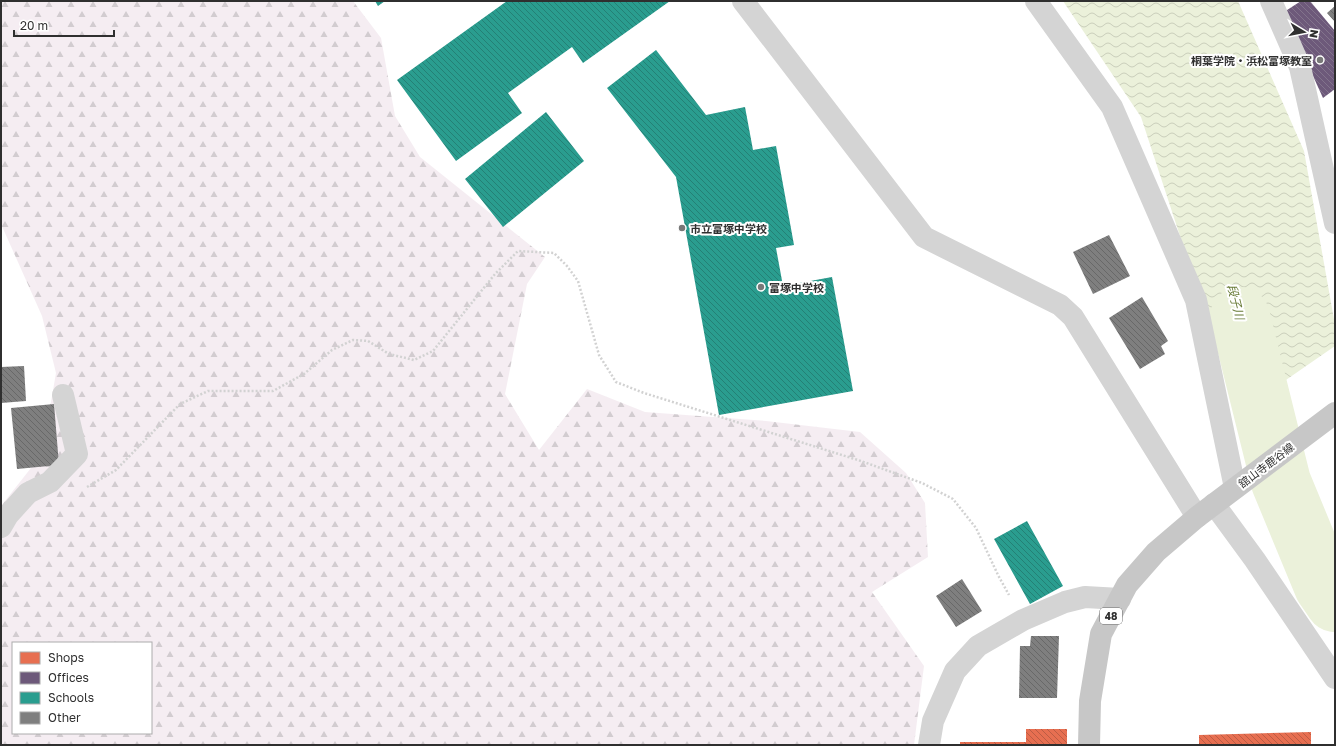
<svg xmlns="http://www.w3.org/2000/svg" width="1336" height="746" font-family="'Golos Text','Noto Sans JP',sans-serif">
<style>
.forest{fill:url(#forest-firs);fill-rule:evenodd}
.water{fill:url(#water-waves)}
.shops{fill:url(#shops-back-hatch)}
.offices{fill:url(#offices-back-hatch)}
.schools{fill:url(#schools-back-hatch)}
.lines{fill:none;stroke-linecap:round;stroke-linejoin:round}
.river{stroke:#ebf1da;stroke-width:60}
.building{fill:url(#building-back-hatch)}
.path{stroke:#d2d2d2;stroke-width:2.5;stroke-dasharray:2 2;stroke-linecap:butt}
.minor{stroke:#d4d4d4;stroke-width:22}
.major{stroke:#c7c7c7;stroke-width:22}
.poi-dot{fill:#787878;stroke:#fff;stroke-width:1.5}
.labels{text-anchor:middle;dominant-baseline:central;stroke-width:4;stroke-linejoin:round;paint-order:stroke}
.shield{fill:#fff;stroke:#6d6d6d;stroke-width:1}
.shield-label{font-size:10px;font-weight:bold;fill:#2f2f2f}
.poi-label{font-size:11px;font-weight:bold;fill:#2f2f2f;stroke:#fff;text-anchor:start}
.street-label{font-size:11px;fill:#2f2f2f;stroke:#fff}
.water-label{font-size:12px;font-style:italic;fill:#697c38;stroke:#fff}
</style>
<defs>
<pattern id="forest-firs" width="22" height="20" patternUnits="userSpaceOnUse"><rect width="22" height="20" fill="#f5edf2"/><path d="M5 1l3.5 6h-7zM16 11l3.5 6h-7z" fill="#d2ccd0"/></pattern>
<pattern id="water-waves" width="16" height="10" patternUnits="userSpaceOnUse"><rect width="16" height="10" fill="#ebf1da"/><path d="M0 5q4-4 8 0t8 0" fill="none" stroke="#cacfbb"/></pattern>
<pattern id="shops-back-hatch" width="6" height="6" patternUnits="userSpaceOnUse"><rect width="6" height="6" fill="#e76f51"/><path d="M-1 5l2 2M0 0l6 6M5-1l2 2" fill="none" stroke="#bc5c44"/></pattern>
<pattern id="offices-back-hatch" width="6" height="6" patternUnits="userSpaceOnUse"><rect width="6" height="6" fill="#6d597a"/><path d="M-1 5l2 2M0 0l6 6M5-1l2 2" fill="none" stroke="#82738c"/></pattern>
<pattern id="schools-back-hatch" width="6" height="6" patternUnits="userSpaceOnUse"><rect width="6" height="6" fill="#2a9d8f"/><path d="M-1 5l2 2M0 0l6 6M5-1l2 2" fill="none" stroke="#248075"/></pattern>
<pattern id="building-back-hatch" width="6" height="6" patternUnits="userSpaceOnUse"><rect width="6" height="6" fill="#7f7f7f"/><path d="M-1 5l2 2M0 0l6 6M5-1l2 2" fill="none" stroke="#686868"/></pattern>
</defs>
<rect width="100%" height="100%" fill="#fff"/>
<path class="forest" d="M1,1H353L381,38L395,116L420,157L545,257L527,284L505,394L539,450L587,389L645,412L766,421L860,432L906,473L925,503L928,557L872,592L924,666L914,745H1V506L42,454L56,373L42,316L1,224ZM13,643H151V733H13Z"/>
<path class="water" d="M1063,1H1238L1304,151L1335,325V346L1238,413L1141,117Z"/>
<path class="shops" d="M1026,729H1067V745H960V742H1026Z
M1311,732V745H1199V735Z"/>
<path class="offices" d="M1301,1H1310L1335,31V89L1323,98L1284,12Z"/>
<path class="schools" d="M375,1H385L378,6Z
M507,1H670L583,63L572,47L508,93L522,113L456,161L397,80Z
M656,50L706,115L745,107L753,150L776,146L794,245L776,248L783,286L832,277L853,391L719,415L676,177L607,88Z
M546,112L584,161L503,227L465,179Z
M1027,521L1063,586L1030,604L994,539Z"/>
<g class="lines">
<path class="river" d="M1240,317L1281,482L1324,586L1335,602"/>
</g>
<path class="building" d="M1335,6V22L1327,13Z
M1109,235L1130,276L1093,294L1073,252Z
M1142,297L1168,341L1161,346L1165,354L1140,369L1109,318Z
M24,366L26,401L1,403V367Z
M54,404L59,465L17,469L11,408Z
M962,579L982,611L956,627L936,596Z
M1031,636H1059L1057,698H1019L1020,646H1030Z"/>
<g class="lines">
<path class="path" d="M87,487L116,470L180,404L208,391H273L304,374L332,350L353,340L368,341L389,354L414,360L433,351L495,274L518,251L554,253L567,266L578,281L599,355L616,382L644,393L861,461L922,483L953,499L976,528L998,575L1009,595"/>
<path class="minor" d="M743,1L924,237L1060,305L1073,317L1197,517
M1036,1L1112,107L1196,300L1235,488
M1271,1L1300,67L1335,223
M1214,504L1255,560L1335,678
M1,527L8,515L28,493L50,482L77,454L63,395
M929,745L933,721L955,671L978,646L1023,620L1065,602L1085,597L1120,599"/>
<path class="major" d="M1089,745L1090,701L1101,634L1127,585L1156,552L1197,517L1335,413"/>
</g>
<g class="poi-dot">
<circle cx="1320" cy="60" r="4"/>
<circle cx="682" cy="228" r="4"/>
<circle cx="761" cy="287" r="4"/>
</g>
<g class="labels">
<rect class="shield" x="1100" y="608" width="22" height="16" rx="3"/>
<g class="shield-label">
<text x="1111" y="616">48</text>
</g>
<g class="poi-label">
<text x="1312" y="60" text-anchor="end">桐葉学院・浜松富塚教室</text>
<text x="690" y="228">市立富塚中学校</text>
<text x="769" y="287">富塚中学校</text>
</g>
<g class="street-label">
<text transform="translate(1266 465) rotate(-37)">舘山寺鹿谷線</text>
</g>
<g class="water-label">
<text transform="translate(1236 302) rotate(76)">段子川</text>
</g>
</g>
<rect width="1336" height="746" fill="none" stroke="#2f2f2f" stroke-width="4"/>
<rect x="12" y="642" width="140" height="92" fill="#ffffff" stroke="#acacac"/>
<rect x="20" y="652" width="20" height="12" fill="#e76f51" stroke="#acacac"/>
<text x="48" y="662" font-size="12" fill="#2f2f2f">Shops</text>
<rect x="20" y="672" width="20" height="12" fill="#6d597a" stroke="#acacac"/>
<text x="48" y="682" font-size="12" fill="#2f2f2f">Offices</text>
<rect x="20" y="692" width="20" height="12" fill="#2a9d8f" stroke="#acacac"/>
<text x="48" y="702" font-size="12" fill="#2f2f2f">Schools</text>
<rect x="20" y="712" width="20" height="12" fill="#7f7f7f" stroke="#acacac"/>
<text x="48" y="722" font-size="12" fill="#2f2f2f">Other</text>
<g transform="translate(1304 32) rotate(100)" stroke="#ffffff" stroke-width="3" paint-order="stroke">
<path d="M0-3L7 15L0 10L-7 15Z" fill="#2f2f2f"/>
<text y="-6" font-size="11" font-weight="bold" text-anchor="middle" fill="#2f2f2f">N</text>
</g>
<path d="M14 30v6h100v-6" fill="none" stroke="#2f2f2f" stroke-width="2"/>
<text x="20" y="30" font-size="12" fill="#2f2f2f" stroke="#ffffff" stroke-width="3" paint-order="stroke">20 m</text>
</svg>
